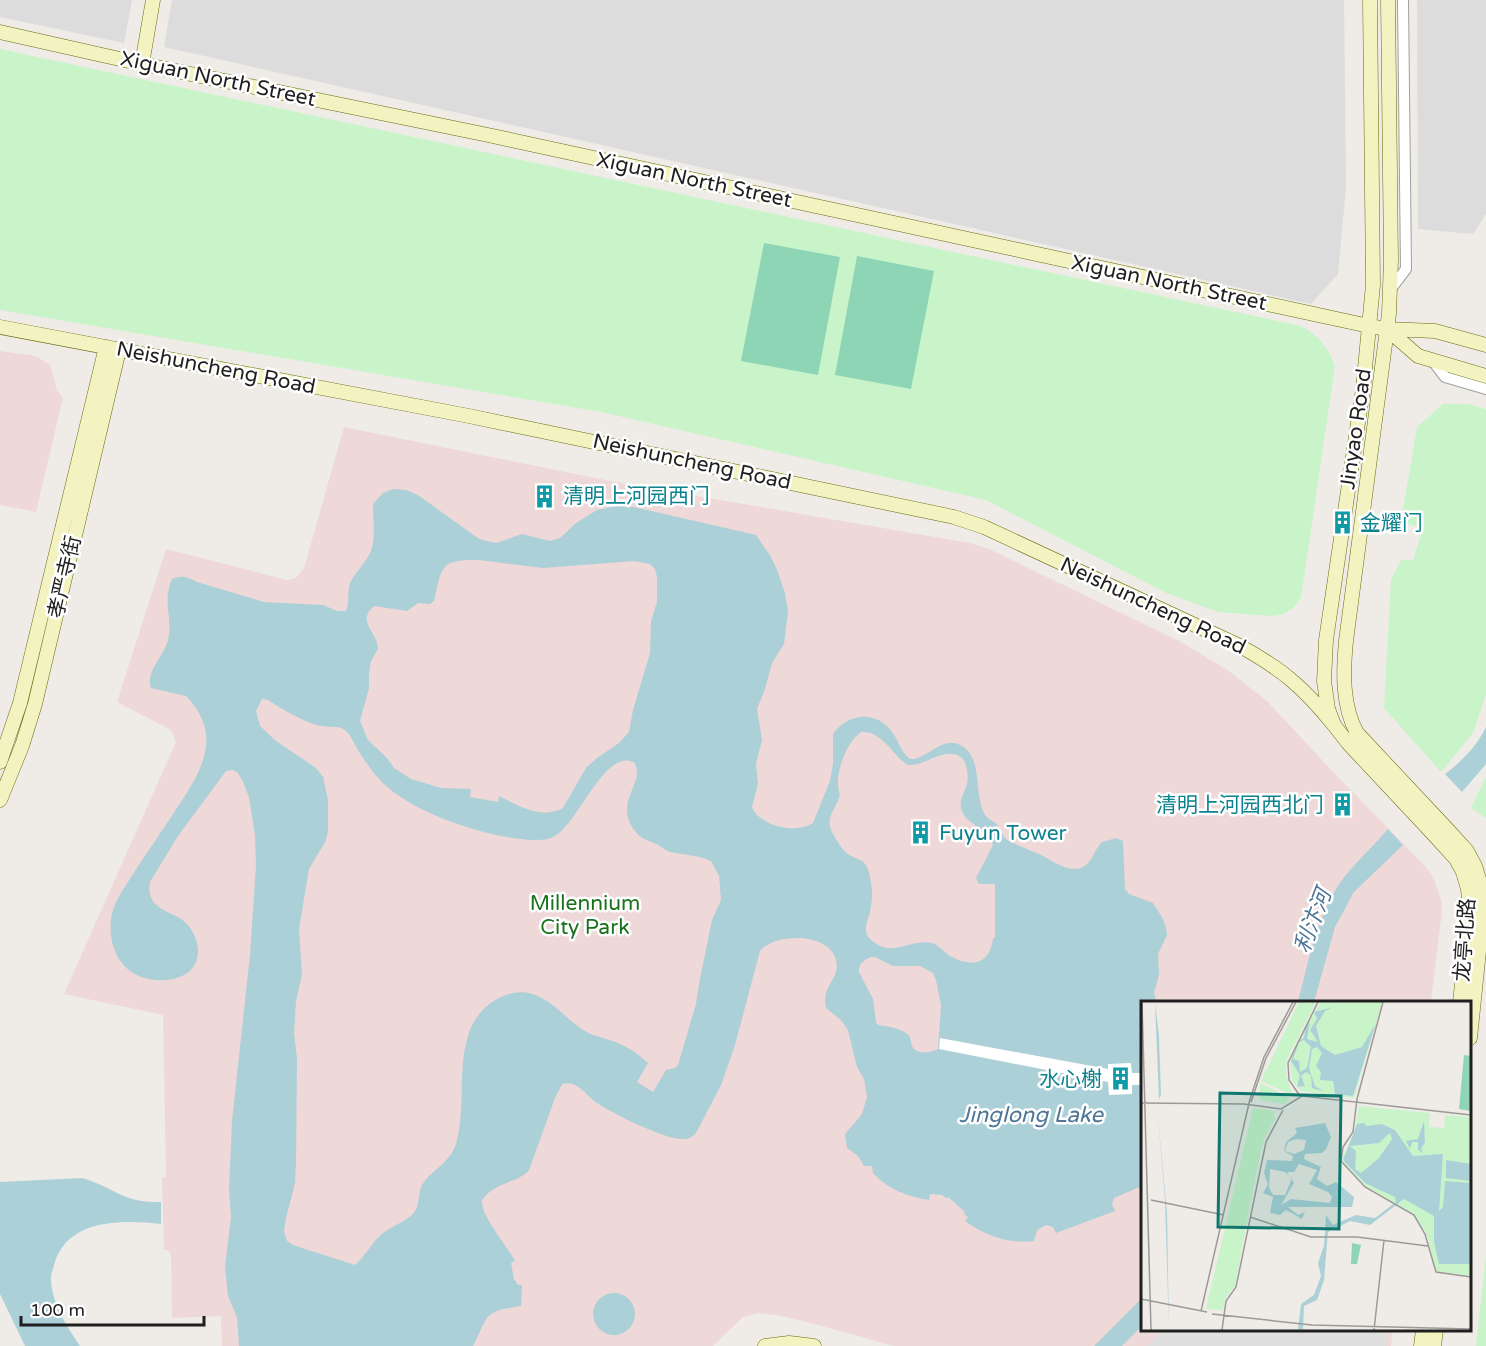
<svg xmlns="http://www.w3.org/2000/svg" width="1486" height="1346" font-family="'Varela Round','Noto Sans SC',sans-serif">
<style>
.residential{fill:#dddcdc}
.commercial{fill:#eed8d8}
.park{fill:#c9f4ca}
.pitch{fill:#8dd5b5}
.parking{fill:#dfdfdf}
.water{fill:#acd0d7;fill-rule:evenodd}
.pier{fill:#fff}
.lines{fill:none;stroke-linecap:round;stroke-linejoin:round}
.street-casing{stroke:#a0a0a0;stroke-width:12}
.secondary-casing{stroke:#666b11;stroke-width:15}
.street{stroke:#fff;stroke-width:10}
.secondary{stroke:#f3f3c1;stroke-width:14}
.labels{text-anchor:middle;dominant-baseline:central;stroke-width:5;stroke-linejoin:round;paint-order:stroke}
.street-label{font-size:21px;fill:#1f1f1f;stroke:#fff}
.culture-label{font-size:21px;fill:#0d838f;stroke:#fff;text-anchor:start}
.park-label{font-size:21px;fill:#18721b;stroke:#fff}
.water-label{font-size:22px;font-style:italic;fill:#4f7696;stroke:#fff}
.inset-road{fill:none;stroke:#9c9a97;stroke-width:1.5}
.view{fill:#0f766e;fill-opacity:0.15;stroke:#0f766e;stroke-width:3}
.inset-edge{fill:none;stroke:#1f1f1f;stroke-width:3}
</style>
<rect width="100%" height="100%" fill="#efece7"/>
<path class="residential" d="M0,0H132L124,43L0,17Z
M172,0H1344L1346,187L1338,274L1311,304L164,47Z
M1417,0H1486V214L1473,234L1418,229Z"/>
<path class="commercial" d="M0,351L36,356L50,365L57,390L63,398L36,512L0,505Z
M344,427L610,481L970,543L989,549L1181,642L1229,671L1268,702L1336,775L1426,867L1433,877L1441,900L1442,910L1431,1002H1142V1330H1393L1391,1346H894L803,1321L776,1315L758,1313L743,1317L713,1346H222L221,1316L172,1318L171,1255L168,1250H164L162,1177H166L163,1015L64,994L176,742L171,730L117,702L166,549L287,580L296,578L304,568Z"/>
<path class="park" d="M0,49L1301,326C1319,336 1328,347 1335,366L1301,598L1293,608L1284,614L1272,616L1218,612L1166,593L986,500L601,412L0,310Z
M1443,404H1469L1486,409V695L1473,733L1441,772L1384,708L1391,580L1401,560H1413L1423,528L1401,522L1417,427Z
M1486,777V818L1471,808Z
M1486,1255V1346H1476Z"/>
<path class="pitch" d="M764,243L840,257L818,375L741,361Z
M857,256L934,271L911,389L835,375Z"/>
<path class="parking" d="M1163,1330H1388L1386,1346H1147Z"/>
<path class="water" d="M393,489L406,490L418,495L479,539L496,543L522,534L550,541L560,538L576,523L597,510L617,506L634,507L756,535L771,557L777,570L785,593L788,611L784,644L772,663L765,689L757,709L762,740L756,764L758,784L752,807C760,827 796,834 813,823L830,781L833,764V734C846,715 872,710 889,728C898,737 900,752 910,759C927,760 942,735 960,745C985,757 972,797 986,816C989,820 994,821 997,825C1000,828 1001,833 1004,837C1009,843 1036,852 1045,857C1055,863 1071,873 1083,867C1092,863 1095,848 1102,842L1116,838L1123,841L1125,889L1129,894L1153,903L1163,919L1166,928L1167,935L1158,954L1159,975L1154,993L1157,1002H1142V1186L1114,1198L1112,1204L1115,1211L1056,1233L1053,1227L1046,1225L1037,1230L1034,1241C1008,1244 986,1236 965,1221L968,1217L964,1214L965,1212L948,1197L946,1198L942,1195L930,1194L929,1200C907,1196 889,1190 873,1173L872,1166H864L858,1156L847,1148L845,1134L862,1114L867,1097L864,1079L857,1067L848,1030L841,1020L826,1008C821,985 841,979 836,960C829,932 775,933 760,951L735,1045L721,1085L696,1133C693,1136 690,1139 684,1139C665,1140 614,1114 597,1103C586,1096 578,1080 562,1084L555,1098L529,1170C519,1183 496,1181 482,1200C480,1215 507,1245 515,1261L511,1263L514,1279L518,1285H522L521,1306C483,1312 490,1313 473,1346H239L237,1317L228,1296L225,1267L231,1216L229,1190L232,1121L250,955L256,866L255,835L249,797L243,782L238,773L233,770L226,771L178,836L150,882C146,907 164,909 181,919C193,927 201,945 197,959C191,982 157,984 139,976C115,966 107,937 112,914C115,900 125,887 133,874C146,854 160,834 173,814C199,775 226,737 186,696L151,688C145,672 164,656 168,640C173,618 162,601 172,579C182,575 187,577 197,582L264,602L323,605L337,611H346C350,601 347,592 350,583C355,572 366,563 371,551C376,537 373,519 373,504L383,493ZM479,560L543,568L634,561L650,564L655,569L657,577V602L651,621L650,653L633,710L629,732L619,743L597,758L586,768L563,808C541,820 519,806 499,796L498,802L470,797L471,789L441,788L411,779L394,768L387,758L368,740L360,721L369,688V673L371,661L378,649C377,631 356,622 374,606L407,611L418,603L430,604L434,601C442,567 439,559 479,560ZM262,699L268,700C283,710 304,722 321,726C331,728 340,724 347,732C352,737 355,746 359,752C365,761 373,773 381,781C413,814 488,838 533,840C538,840 545,840 551,838C577,829 603,748 634,762C647,783 612,801 635,831C640,838 646,840 654,843C660,845 664,850 670,852C684,855 698,855 711,861L719,876L721,900L712,920L699,984L696,1004L678,1065L675,1068L666,1070L653,1092L637,1082L648,1063C641,1057 634,1051 626,1047C613,1039 596,1038 583,1030C568,1020 556,1005 540,997C516,984 486,1000 474,1022C469,1029 467,1040 465,1048C459,1079 465,1113 456,1144C450,1162 435,1168 424,1182C417,1190 421,1202 415,1211C411,1219 390,1227 382,1234C371,1243 365,1257 355,1265L293,1245L287,1241L284,1231L286,1218L295,1183L296,1163L297,1058L294,1033L296,1001L302,974L299,929L309,869L325,842L328,832V800L323,777L316,768L276,741L260,726L256,711ZM861,732C882,730 892,755 908,765C924,766 937,752 953,754C967,755 969,773 967,784C964,794 958,801 962,811C968,827 989,827 993,845L976,878L979,884H995V938H993C990,965 971,968 950,956C944,952 939,945 932,943C910,938 892,959 871,940C860,931 870,918 871,906C873,895 872,881 868,870C865,859 857,860 848,854C842,850 835,838 832,832C825,818 835,810 839,798C841,794 838,790 838,785C837,768 847,742 861,732ZM871,957H875L893,966H920L933,973L936,980L941,1005L938,1049C932,1053 916,1055 912,1046C910,1041 912,1037 906,1033C898,1028 888,1026 878,1025L876,1022L873,999L859,972C858,964 864,960 871,957Z
M1486,727V764L1462,792L1445,774C1462,761 1477,746 1486,727Z
M1388,829L1403,845L1354,892L1335,927L1314,1002H1298C1308,964 1315,924 1336,889C1347,870 1373,847 1388,829Z
M82,1178C115,1188 123,1203 161,1202V1224C123,1220 67,1218 54,1265C53,1269 51,1274 51,1278C51,1303 67,1326 80,1346H25L0,1294V1182Z
M593 1314a21 21 0 1 1 42 0a21 21 0 1 1-42 0Z
M1142,1298V1326L1122,1346H1094Z"/>
<path class="pier" d="M940,1038L1108,1069V1064L1131,1063L1132,1073H1142V1085H1132V1094L1109,1095L1108,1082L939,1049Z"/>
<g class="lines">
<defs>
<path id="street" d="M1390,290L1406,269L1403,0
M1432,360L1445,377L1486,389"/>
<path id="secondary" d="M1370,0L1373,285L1363,389L1326,640L1324,681L1328,709L1334,725L1348,743L1437,838L1456,859L1463,872L1468,889L1470,912L1460,1002
M1388,0L1391,260L1389,314L1346,641C1343,672 1342,706 1357,733L1447,829L1467,851L1475,866L1480,882L1483,912L1470,1038
M0,32L142,64L488,135L1369,326L1387,329L1435,331L1486,345
M142,64L153,0
M0,327L469,416L954,517L984,527L1240,646C1283,670 1303,687 1334,725
M1387,329L1418,356L1486,376
M0,762L20,703L106,347
M0,800L22,746L35,704L119,350
M765,1346L789,1343L814,1346
M1421,1346L1423,1330
M1434,1346L1436,1330"/>
</defs>
<use href="#street" class="street-casing"/>
<use href="#secondary" class="secondary-casing"/>
<use href="#street" class="street"/>
<use href="#secondary" class="secondary"/>
</g>
<defs>
<symbol id="building-bare" viewBox="-9 -9 18 18"><path d="M-4-6H4V6H1V3H-1V6H-4ZM-2.5-4.3h1.7v1.8h-1.7ZM.8-4.3h1.7v1.8H.8ZM-2.5-1h1.7V.8h-1.7ZM.8-1h1.7V.8H.8Z" fill="#0f9aa8" stroke="#fff" stroke-width="2.5" paint-order="stroke"/></symbol>
</defs>
<g fill-rule="evenodd">
<use href="#building-bare" x="528" y="480" width="33" height="33"/>
<use href="#building-bare" x="1326" y="506" width="33" height="33"/>
<use href="#building-bare" x="1326" y="788" width="33" height="33"/>
<use href="#building-bare" x="904" y="816" width="33" height="33"/>
<use href="#building-bare" x="1104" y="1062" width="33" height="33"/>
</g>
<g class="labels">
<g class="street-label">
<text transform="translate(218 79) rotate(12)">Xiguan North Street</text>
<text transform="translate(694 180) rotate(12)">Xiguan North Street</text>
<text transform="translate(1169 283) rotate(12)">Xiguan North Street</text>
<text transform="translate(216 368) rotate(11)">Neishuncheng Road</text>
<text transform="translate(1356 429) rotate(-82)">Jinyao Road</text>
<text transform="translate(692 462) rotate(12)">Neishuncheng Road</text>
<text transform="translate(65 577) rotate(-77)">孝严寺街</text>
<text transform="translate(1153 606) rotate(25)">Neishuncheng Road</text>
<text transform="translate(1465 940) rotate(-86)">龙亭北路</text>
</g>
<g class="culture-label">
<text x="563" y="496">清明上河园西门</text>
<text x="1360" y="523">金耀门</text>
<text x="1324" y="805" text-anchor="end">清明上河园西北门</text>
<text x="939" y="833">Fuyun Tower</text>
<text x="1102" y="1079" text-anchor="end">水心榭</text>
</g>
<g class="park-label">
<text x="585" y="903">Millennium<tspan x="585" dy="24">City Park</tspan></text>
</g>
<g class="water-label">
<text transform="translate(1313 921) rotate(-69)">利汴河</text>
<text x="1031" y="1115">Jinglong Lake</text>
</g>
</g>
<g transform="translate(1141 1001)">
<rect width="330" height="330" fill="#efece7"/>
<path d="M158,1H175L145,60V74L152,95L120,80ZM180,1H241L213,97L160,90L151,80L149,60L164,25ZM119,82L145,95L149,98L143,103L118,99ZM218,105L289,112L288,126L303,127L304,114L330,116V275L295,270L286,234L274,214L223,184L200,159L213,133ZM112,107L133,110L134,118L123,138L115,173L94,285L84,298L82,309L65,308Z" fill="#c9f4ca"/>
<path d="M323,54L330,55V110L318,108ZM211,242L220,244L216,263H210Z" fill="#8dd5b5"/>
<path d="M14,1L18,35L20,94L18,98ZM193,6L184,10L175,25L180,45L194,54L221,46L235,22L212,95L194,93L192,80L179,79L180,71L175,65L181,52L176,46L171,48L168,67L174,85L182,90L171,87L170,74L165,71L160,75L164,85L156,86L159,74L150,60L157,40L163,37L164,28L169,20L166,38L177,41L169,29L176,18L173,11ZM163,39L170,46L166,67L159,71L158,60L152,58L158,41ZM16,106L26,212L28,329L24,198ZM283,120L284,141L280,148L282,152L277,149V141H271L269,148L265,140L277,138ZM184,122L190,136L185,148L181,152L164,153L163,158L180,166L176,178L186,185L195,181L213,196L211,206H147L157,214L164,211L161,218L145,209L139,214L129,212L132,196L122,192L127,183L123,172L126,159L151,160L152,155L143,150L145,141L156,132L154,127ZM155,138L165,139L163,149L153,153L144,150L147,141ZM158,163L176,169L168,183L187,191L191,196L189,202L150,198L140,204L153,182L146,171H153ZM129,168L144,171L151,177L144,194H132L128,186ZM223,122L225,125L241,123L254,129L272,155L302,153L298,210L302,206L304,180L330,182V263H298L293,241V215L263,198L229,224L209,220L187,231L183,279L176,299L163,305L162,328L157,329L160,303L173,294L180,275L177,262L183,245L185,214L192,224L215,214L234,217L255,201L254,196L224,182L202,159L216,123ZM249,132L251,138L238,157L220,172L214,168L215,150L209,145L238,142ZM305,159L330,163V180L305,177Z" fill="#acd0d7" fill-rule="evenodd"/>
<path class="inset-road" d="M1,1L10,329M242,1L216,98L212,131L202,146L200,160L224,186L273,214L284,233L295,271L330,276M159,95L148,79L147,62L177,1M110,101L125,57L155,1M0,102L103,103L140,108L161,95L330,114M10,199L83,214M109,216L170,236H216L287,245M0,298L66,311M60,310L109,98L123,56L152,1M71,313L171,324L330,328M81,329L85,300L95,286L125,141L142,109M233,329L243,239"/>
<path class="view" d="M79,92L200,95L198,228L77,226Z"/>
<rect width="330" height="330" class="inset-edge"/>
</g>
<path d="M21 1316v9h183v-9" fill="none" stroke="#1f1f1f" stroke-width="3"/>
<text x="30" y="1316" font-size="18" fill="#1f1f1f" stroke="#ffffff" stroke-width="4.5" paint-order="stroke">100 m</text>
</svg>
